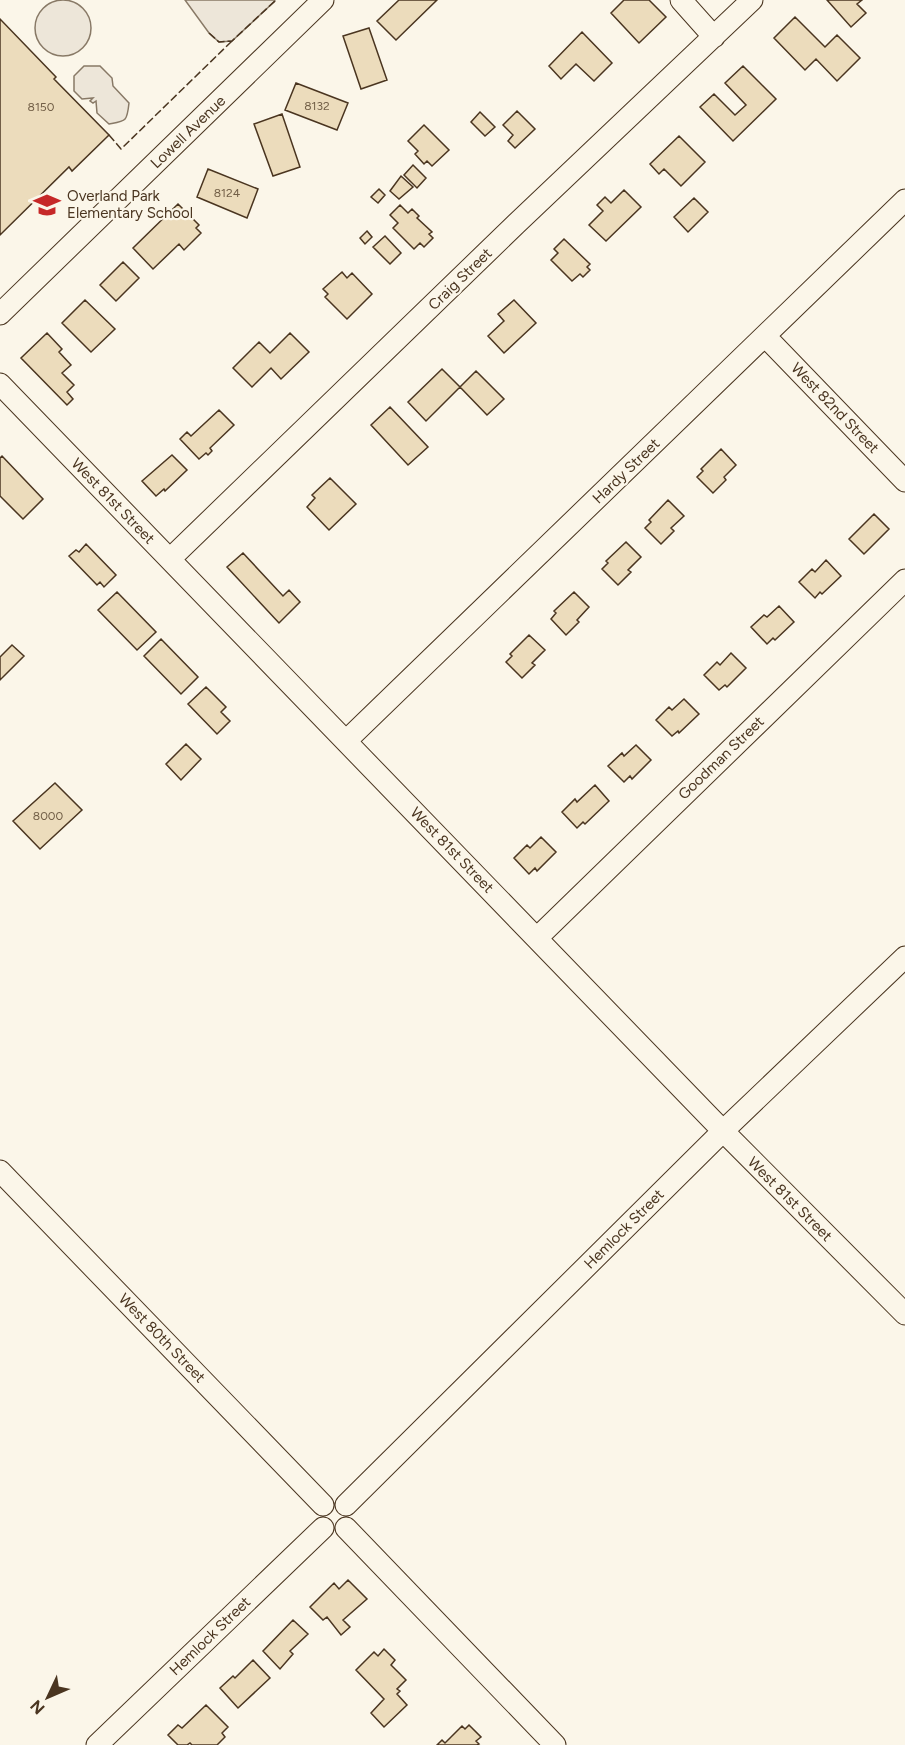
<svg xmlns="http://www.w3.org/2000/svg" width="905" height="1745" font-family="Figtree,sans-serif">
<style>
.green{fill:#ede6d9;stroke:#887966;stroke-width:1.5}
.building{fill:#ecdcbc;stroke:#4a3520;stroke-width:1.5}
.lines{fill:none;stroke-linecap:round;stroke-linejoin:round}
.minor-casing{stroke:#4a3520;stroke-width:23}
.minor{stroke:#fbf6e9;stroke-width:21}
.fence{stroke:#4a3520;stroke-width:1.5;stroke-dasharray:8 3;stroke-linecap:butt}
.labels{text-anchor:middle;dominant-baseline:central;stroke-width:4.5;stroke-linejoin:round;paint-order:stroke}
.number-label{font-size:12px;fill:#725f47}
.street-label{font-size:15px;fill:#4a3520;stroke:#fbf6e9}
.poi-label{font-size:15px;fill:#4a3520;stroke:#fbf6e9;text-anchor:start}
</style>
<rect width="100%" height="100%" fill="#fbf6e9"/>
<path class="green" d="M35 28a28 28 0 1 1 56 0a28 28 0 1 1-56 0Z
M185,0H274L275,1L232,41L219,42L209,33Z
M84,66H100L112,78L113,86L129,103C127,122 126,121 109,124L97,113L96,101L93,103L90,101L93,98L82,99L74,91V76Z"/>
<path class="building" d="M399,0H437L396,40L377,21Z
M624,0H649L666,17L639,43L611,13Z
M827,0H862L857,4L866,13L851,27Z
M795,17L825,47L837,35L860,58L837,81L816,59L805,70L774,38Z
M0,19L56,77L54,79L109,135L72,171L69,167L0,235Z
M369,28L387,80L361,89L343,36Z
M582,32L612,63L594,81L576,64L561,79L549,66Z
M743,66L776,99L733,141L700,107L714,94L735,115L746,105L725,83Z
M296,83L348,103L337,130L285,110Z
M517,111L535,129L515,148L508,141L513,135L503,125Z
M480,112L495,127L485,136L471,122Z
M282,114L300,167L273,176L254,124Z
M424,125L449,150L432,166L427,161L424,164L415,154L418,151L408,141Z
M679,136L705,162L681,186L664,169L659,174L650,164Z
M413,165L426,178L417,188L404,175Z
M208,169L258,189L247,218L197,197Z
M401,176L413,187L399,199L390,191Z
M379,189L385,195L378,203L371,197Z
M624,190L641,207L606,241L589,225L603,211L597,205L605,197L611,203Z
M694,198L708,212L688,232L674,217Z
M178,204L199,225L196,228L201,233L184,250L179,244L153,269L133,248Z
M400,205L408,213L412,209L419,216L417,218L432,232L429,234L433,238L424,247L420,243L414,249L393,228L398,223L390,215Z
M367,231L372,237L365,244L360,238Z
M385,236L401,253L390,264L373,247Z
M564,239L590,264L587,267L590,270L583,277L580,274L572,281L551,260L558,253L554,249Z
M123,262L139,278L116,301L100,285Z
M342,272L347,278L352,273L372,294L347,319L325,297L328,294L323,289Z
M85,300L115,329L91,352L62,323Z
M514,300L536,323L504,353L488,336L504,321L498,314Z
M47,333L62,349L59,352L71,365L62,373L74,385L67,392L73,399L67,405L21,358Z
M290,333L309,352L281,379L271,368L252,387L233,368L259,342L270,353Z
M442,369L460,387L426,421L408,402Z
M476,371L504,399L487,415L460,387Z
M390,407L428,447L408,465L371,425Z
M219,410L234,425L210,448L212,451L208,455L206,453L199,459L180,439L187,432L191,436Z
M721,449L736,465L724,477L726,480L713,493L697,477L703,471L701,469Z
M172,455L187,470L165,491L164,489L156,496L142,481Z
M2,456L43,499L23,519L0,496V458Z
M330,478L356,504L329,530L307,507L315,498L312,495Z
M668,500L684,516L671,528L674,531L661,544L645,528L651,522L649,520Z
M874,514L889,529L864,554L849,539Z
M626,542L641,557L628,570L631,572L618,585L602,569L608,563L606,561Z
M86,544L116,575L104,587L100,582L97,585L69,556L76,550L79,552Z
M243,553L283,596L289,590L300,602L279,623L227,567Z
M826,560L841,576L822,594L820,592L815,598L799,582L812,569L815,572Z
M117,592L156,632L137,650L98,610Z
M574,592L589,607L577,620L579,622L566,635L551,619L556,613L554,611Z
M779,606L794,622L775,640L773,638L767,644L751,627L764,615L767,617Z
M529,635L545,650L532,663L535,665L522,678L506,662L512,656L510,654Z
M161,639L198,677L181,694L144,656Z
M12,645L24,656L0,680V657Z
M731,653L746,668L727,687L725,685L719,690L704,675L717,662L720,665Z
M206,687L226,707L221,712L230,721L217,734L188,704Z
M684,699L699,714L679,733L678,731L672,736L656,720L669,707L672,710Z
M186,744L201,759L181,780L166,764Z
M636,745L651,760L632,779L630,776L624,782L608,766L622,753L624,756Z
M55,783L82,810L40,849L13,821Z
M595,785L609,801L585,824L583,822L577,828L562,812L575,799L577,802Z
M541,837L556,852L537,871L535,868L529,874L514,858L527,845L530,848Z
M348,1580L367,1599L343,1620L350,1627L341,1635L327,1617L323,1620L310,1607L334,1583L339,1589Z
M293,1620L308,1634L290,1651L293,1654L280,1669L263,1651Z
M384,1649L395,1660L391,1665L406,1680L397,1689L400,1691L397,1694L407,1705L384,1727L371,1713L384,1699L356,1670L374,1652L378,1656Z
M253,1660L270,1678L238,1708L220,1688L233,1676L235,1678Z
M206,1705L228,1727L222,1733L225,1737L217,1745H192L190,1743L187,1745H178L168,1735L178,1725L182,1728Z
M469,1725L481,1737L476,1741L479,1744L477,1745H437L442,1740L445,1743L462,1726L465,1729Z"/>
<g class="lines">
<defs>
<path id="minor" d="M681,0L714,37
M0,314L323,0
M765,336L905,481
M0,384L723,1131L905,1314
M170,559L516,224L752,0
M346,741L905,200
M538,937L905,580
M0,1171L323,1505
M346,1505L723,1131L905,957
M346,1528L555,1745
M97,1745L323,1528"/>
</defs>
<use href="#minor" class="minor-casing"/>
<use href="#minor" class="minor"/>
<path class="fence" d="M209,33L219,42L232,41L276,0
M109,135L121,149L232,41"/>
</g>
<defs>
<symbol id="school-bare" viewBox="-9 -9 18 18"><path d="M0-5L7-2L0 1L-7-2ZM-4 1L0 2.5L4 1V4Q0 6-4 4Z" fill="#c62828" stroke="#fbf6e9" stroke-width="2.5" paint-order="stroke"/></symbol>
</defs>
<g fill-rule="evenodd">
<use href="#school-bare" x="28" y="186" width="38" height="38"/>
</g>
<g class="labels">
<g class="number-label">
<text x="317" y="106">8132</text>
<text x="41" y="107">8150</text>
<text x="227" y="193">8124</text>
<text x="48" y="816">8000</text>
</g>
<g class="street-label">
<text transform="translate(188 132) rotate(-44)">Lowell Avenue</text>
<text transform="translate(460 279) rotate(-44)">Craig Street</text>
<text transform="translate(835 408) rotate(46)">West 82nd Street</text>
<text transform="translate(626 471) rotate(-44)">Hardy Street</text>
<text transform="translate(113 501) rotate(46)">West 81st Street</text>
<text transform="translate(721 758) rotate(-44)">Goodman Street</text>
<text transform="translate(452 850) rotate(46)">West 81st Street</text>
<text transform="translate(790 1199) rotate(45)">West 81st Street</text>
<text transform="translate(624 1229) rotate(-45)">Hemlock Street</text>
<text transform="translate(162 1338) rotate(46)">West 80th Street</text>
<text transform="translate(210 1636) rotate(-44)">Hemlock Street</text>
</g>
<g class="poi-label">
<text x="67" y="196">Overland Park<tspan x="67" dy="17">Elementary School</tspan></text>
</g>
</g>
<g transform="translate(48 1697) rotate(226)" stroke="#fbf6e9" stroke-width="4.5" paint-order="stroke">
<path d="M0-4.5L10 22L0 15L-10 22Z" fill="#4a3520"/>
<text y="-9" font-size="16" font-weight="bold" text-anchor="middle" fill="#4a3520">N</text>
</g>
</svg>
